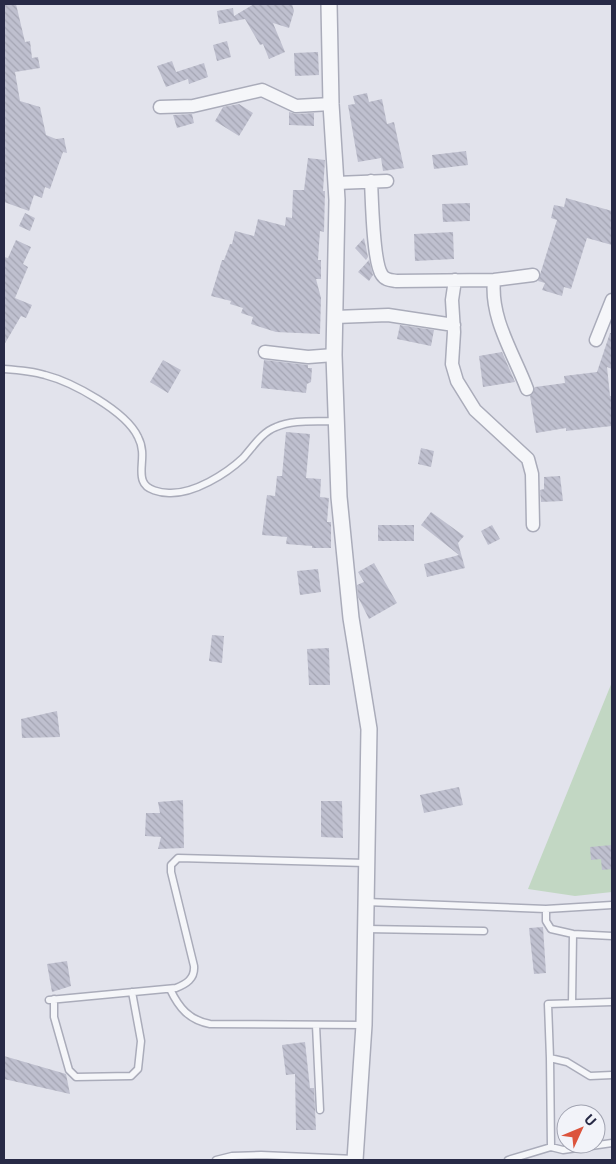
<svg xmlns="http://www.w3.org/2000/svg" width="616" height="1164" font-family="'Noto Sans',sans-serif">
<style>
.green{fill:#c2d7c3}
.building{fill:url(#building-back-hatch)}
.lines{fill:none;stroke-linecap:round;stroke-linejoin:round}
.service-casing{stroke:#aaacba;stroke-width:9}
.minor-casing{stroke:#aaacba;stroke-width:15}
.tertiary-casing{stroke:#aaacba;stroke-width:18}
.service{stroke:#f5f6f9;stroke-width:6}
.minor{stroke:#f5f6f9;stroke-width:12}
.tertiary{stroke:#f5f6f9;stroke-width:15}
</style>
<defs>
<pattern id="building-back-hatch" width="6" height="6" patternUnits="userSpaceOnUse" patternTransform="scale(1.25)"><rect width="6" height="6" fill="#bfc0cf"/><path d="M-1 5l2 2M0 0l6 6M5-1l2 2" fill="none" stroke="#a4a5b3"/></pattern>
</defs>
<rect width="100%" height="100%" fill="#e2e3ec"/>
<path class="green" d="M612,682V892L575,896L528,889Z"/>
<path class="building" d="M4,4H16L25,42L30,41L32,58L38,57L40,68L15,72L20,101L40,107L46,135L56,139L64,138L67,153L63,152L50,189L45,187L42,198L34,195L29,211L4,202Z
M254,4H292L294,11L289,28L273,23L285,52L269,59L263,44L260,45L245,19L219,24L217,11L233,8L234,16Z
M227,41L231,57L217,61L213,45Z
M318,52L319,75L295,76L294,53Z
M172,61L176,72L204,63L208,77L189,84L188,79L166,87L157,66Z
M367,93L369,102L382,99L387,124L394,122L404,168L383,171L381,158L358,162L348,105L355,104L353,96Z
M239,104L253,113L239,136L215,121L223,107Z
M289,112L296,114L314,113V126L289,125Z
M192,114L194,123L177,128L173,115Z
M466,151L468,165L434,169L432,155Z
M308,158L325,160L323,191H325L324,232L320,231L318,260H321V279H316L321,298L320,334L276,332L251,324L253,317L241,313L243,308L230,304L231,301L211,296L222,260H224L230,244H232L235,231L254,236L258,219L285,226L286,217L292,218L293,190H304Z
M566,198L612,211V245L587,238L571,289L564,287L562,296L542,290L545,283L538,281L557,220L551,218L554,205L564,207Z
M470,203V221L443,222L442,204Z
M25,213L35,218L30,231L19,226Z
M453,232L454,259L415,261L414,234Z
M364,238L368,257L366,260L355,248Z
M16,240L31,247L23,264L28,267L15,298L32,305L26,318L21,316L4,345V257L8,258Z
M369,260L373,275L369,281L358,272Z
M400,325L434,330L431,346L397,339Z
M610,333H612V369L607,367L610,396H612V426L566,431V428L536,433L530,396L535,387L565,383L564,376L597,372Z
M502,352L515,382L483,387L479,356Z
M163,360L181,370L168,393L150,382Z
M264,360L308,365V368H312L311,382L307,384L306,393L261,388Z
M286,432L310,434L306,478L321,479L320,497L329,498L327,522H331V548H312V546L286,544L287,537L262,535L267,495L275,496L277,476H282Z
M421,448L434,451L431,467L418,464Z
M560,476L563,501L541,502L540,490L544,489V477Z
M431,512L464,536L458,543L465,568L427,577L424,564L459,555L421,525Z
M378,525H414V541H378Z
M492,525L500,539L488,545L481,531Z
M374,563L397,603L369,619L358,597L357,585L364,582L358,572Z
M318,569L321,592L300,595L297,571Z
M212,635L224,636L222,663L209,661Z
M329,648L330,685H309L307,649Z
M57,711L60,737L22,738L21,719Z
M459,787L463,805L424,813L420,795Z
M183,800L184,848L158,849L161,837L145,836L146,813H160L158,802Z
M321,801H342L343,838L321,837Z
M612,845V869L602,870L601,859L591,860L590,847Z
M543,927L546,973L534,974L529,928Z
M67,961L71,986L52,992L47,964Z
M305,1042L310,1088H314L316,1130H296L295,1074L286,1075L282,1045Z
M4,1056L66,1074L70,1094L4,1079Z"/>
<g class="lines">
<defs>
<path id="service" d="M4,369C18,370 32,371 45,375C72,382 126,411 138,437C147,454 138,470 143,481C146,490 161,493 169,493C194,494 226,474 243,458C253,447 262,432 276,427C293,419 317,422 336,421
M366,902L546,909L612,905
M546,909V921L551,929L573,934L612,936
M366,929L484,931
M170,989C179,1008 189,1020 210,1024L364,1025
M54,999V1017L69,1070L76,1077L131,1076L138,1069L141,1041L132,992
M49,1000L176,988C186,984 195,979 194,966L171,872V865L178,858L366,863
M612,1002L548,1004L550,1058L567,1062L590,1076L612,1075
M572,1003L573,934
M316,1025L320,1110
M550,1058L551,1147
M216,1160L232,1156L261,1155L355,1159
M508,1160L551,1147L563,1150L612,1143"/>
<path id="minor" d="M160,107L193,106L262,90L296,106L331,104
M371,181C372,199 373,263 382,275C385,280 391,280 396,281L494,280L533,275
M336,183L387,181
M455,280L452,300L454,332L452,364L457,381L475,410L528,459L532,474L533,525
M494,280C490,319 514,354 527,389
M335,317L388,315L454,325
M596,340L612,300
M265,352L308,357L334,355"/>
<path id="tertiary" d="M329,4L331,104L337,200L334,355L339,497L351,618L369,729L364,1025L355,1160"/>
</defs>
<use href="#service" class="service-casing"/>
<use href="#minor" class="minor-casing"/>
<use href="#tertiary" class="tertiary-casing"/>
<use href="#service" class="service"/>
<use href="#minor" class="minor"/>
<use href="#tertiary" class="tertiary"/>
</g>
<rect width="616" height="1164" fill="none" stroke="#282a46" stroke-width="10"/>
<g transform="translate(581 1129) rotate(46)"><circle r="24" fill="#f2f3f9" stroke="#a1a3b1"/>
<path d="M0-4L9 19L0 12L-9 19Z" fill="#dc533c"/>
<text y="-8" font-size="14" font-weight="bold" text-anchor="middle" fill="#282a46">U</text>
</g>
</svg>
